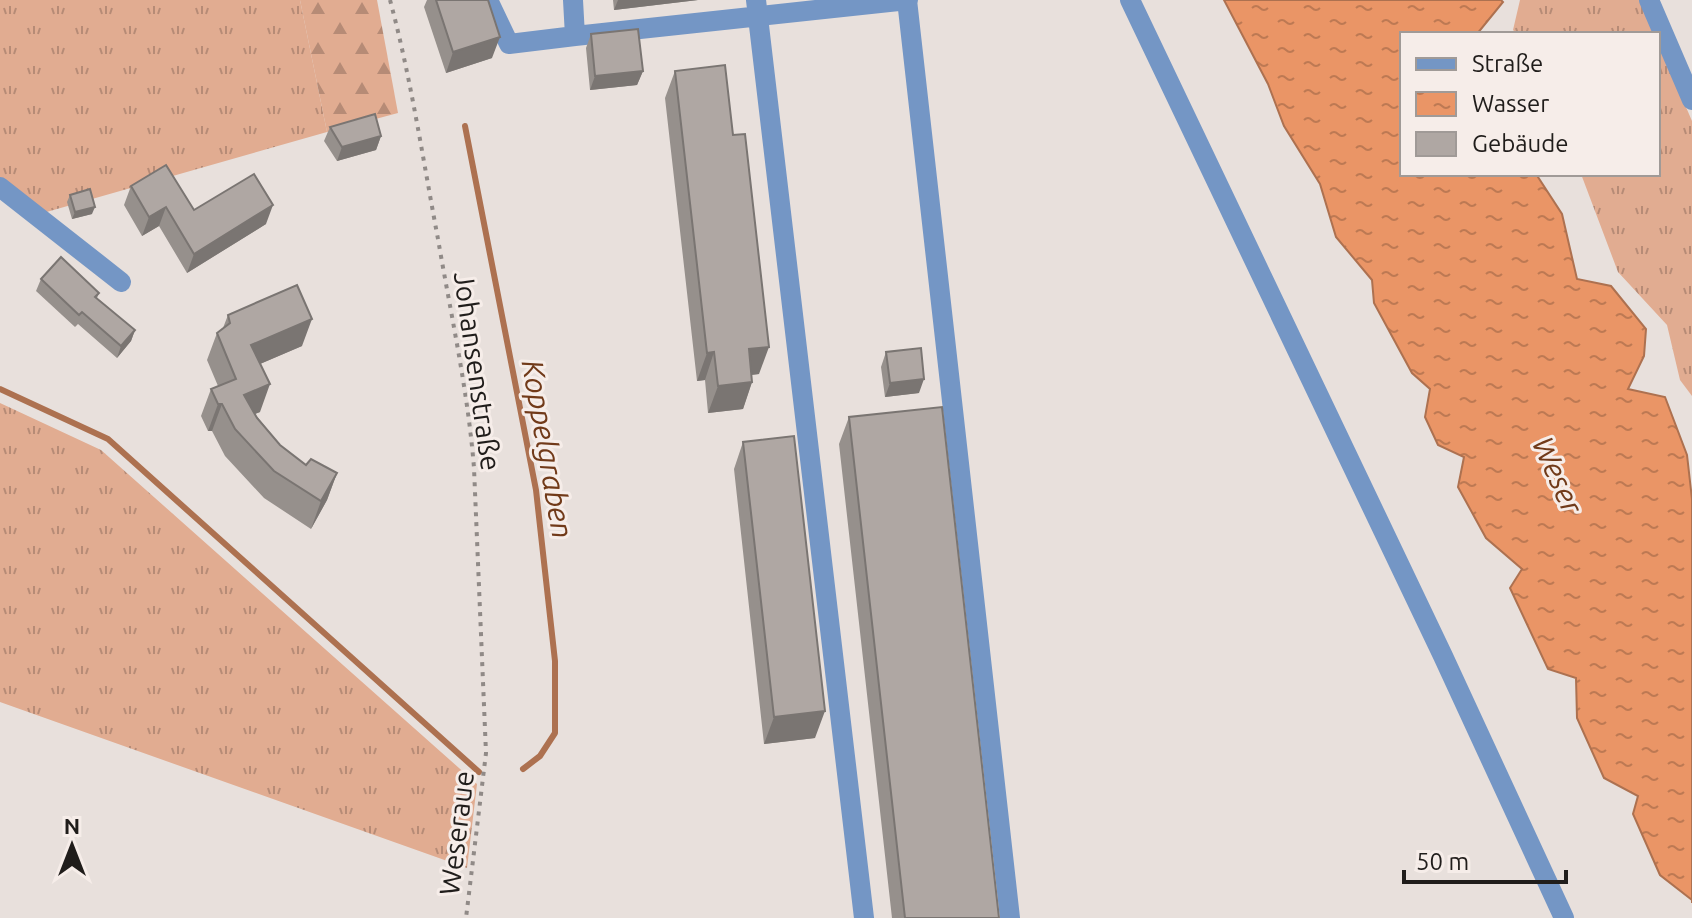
<svg xmlns="http://www.w3.org/2000/svg" width="1692" height="918" font-family="Ubuntu,sans-serif">
<style>
.grass{fill:url(#grass-tufts)}
.forest{fill:url(#forest-firs)}
.water{fill:url(#water-ripples);stroke:#ad7150;stroke-width:2}
.lines{fill:none;stroke-linecap:round;stroke-linejoin:round}
.stream{stroke:#ad7150;stroke-width:6}
.path{stroke:#908a87;stroke-width:4;stroke-dasharray:4 6;stroke-linecap:butt}
.minor{stroke:#7496c5;stroke-width:20}
.wall{fill:#96908c}
.shaded-wall{fill:#7a7572}
.building{fill:#afa7a3;stroke:#7a7572;stroke-width:2}
.labels{text-anchor:middle;dominant-baseline:central;stroke-width:6;stroke-linejoin:round;paint-order:stroke}
.street-label{font-size:28px;fill:#201d1b;stroke:#f6ede9}
.water-label{font-size:30px;font-style:italic;fill:#713a19;stroke:#f6ede9}
</style>
<defs>
<pattern id="grass-tufts" width="24" height="20" patternUnits="userSpaceOnUse" patternTransform="scale(2)"><rect width="24" height="20" fill="#e1ac91"/><path d="M3 7l-1-3M5 7V3M7 7l1-3M15 17l-1-3M17 17v-4M19 17l1-3" fill="none" stroke="#b68b76"/></pattern>
<pattern id="forest-firs" width="22" height="20" patternUnits="userSpaceOnUse" patternTransform="scale(2)"><rect width="22" height="20" fill="#e1ac91"/><path d="M5 1l3.5 6h-7zM16 11l3.5 6h-7z" fill="#b68b76"/></pattern>
<pattern id="water-ripples" width="26" height="14" patternUnits="userSpaceOnUse" patternTransform="scale(2)"><rect width="26" height="14" fill="#ea9566"/><path d="M2 4q2-2 4 0t4 0M15 11q2-2 4 0t4 0" fill="none" stroke="#bd7953"/></pattern>
</defs>
<rect width="100%" height="100%" fill="#e8e0dc"/>
<path class="grass" d="M0,0H300L327,132L43,213L0,178Z
M1520,0H1640L1655,34H1517L1513,30Z
M1658,42L1692,121V396L1680,380L1667,325L1618,272L1581,174H1658Z
M0,403L101,450L477,784L467,868L0,702Z"/>
<path class="forest" d="M300,0H377L398,113L327,132Z"/>
<path class="water" d="M1224,0H1501L1503,2L1477,34H1402V174H1536L1562,214L1577,279L1611,286L1646,329L1644,356L1628,389L1665,397L1687,455L1692,499V903V900L1660,875L1633,814L1638,796L1604,778L1577,718L1576,678L1548,669L1510,588L1522,569L1486,538L1458,487L1464,457L1438,445L1425,417L1430,389L1412,373L1374,303L1372,280L1336,237L1320,184L1284,126L1268,84Z"/>
<g class="lines">
<path class="stream" d="M465,126L536,490L555,661V733L540,756L523,769
M0,389L108,439L479,772"/>
<path class="path" d="M390,0C411,78 423,160 438,239C451,315 468,392 474,468L486,753L466,918"/>
<path class="minor" d="M488,0L509,44L575,36
M573,0L575,36L908,0
M756,0L864,918
M907,0L1010,918
M1130,0L1443,656L1564,918
M1649,0L1692,100
M0,187L121,282"/>
</g>
<path class="wall" d="M427,0H488L492,58L446,73L424,7Z
M613,0H698L614,10Z
M591,34L643,71L637,85L590,90L586,48Z
M675,71L759,374L752,375V382L743,409L708,413L705,380L697,381L665,98Z
M330,127L381,136L376,150L337,161L324,141Z
M131,186L194,210L266,224L187,273L159,226L142,236L124,205Z
M70,195L92,214L72,219L67,202Z
M41,279L99,293L97,298L135,330L131,341L117,358L78,324L75,327L36,291Z
M228,315L302,346L260,364V412L255,414L280,445L306,465L337,473L327,500L311,529L264,498L225,456L212,431H208L201,416L211,389L218,386L207,360L217,333L223,328Z
M886,352L919,393L885,397L881,367Z
M849,417L999,918H892L839,444Z
M743,442L815,738L764,744L734,469Z"/>
<path class="shaded-wall" d="M618,0H698L614,10Z
M500,37L492,58L446,73L453,52Z
M643,71L637,85L590,90L595,76Z
M381,136L376,150L337,161L342,147Z
M273,205L266,224L187,273L194,254Z
M95,207L92,214L72,219L75,212Z
M166,207L159,226L142,236L149,217Z
M312,319L302,346L241,372L251,345Z
M135,330L131,341L117,358L121,346Z
M769,347L759,374L739,376L749,349Z
M714,352L705,380L697,381L707,353Z
M924,379L919,393L885,397L890,383Z
M752,382L743,409L708,413L718,386Z
M270,384L260,412L234,422L244,395Z
M218,404H222L212,431H208Z
M337,473L327,500L311,529L321,501Z
M825,711L815,738L764,744L774,717Z"/>
<path class="building" d="M436,0H488L500,37L453,52Z
M638,29L643,71L595,76L591,34Z
M725,65L733,135L745,134L769,347L749,349L752,382L718,386L714,352L707,353L675,71Z
M375,114L381,136L342,147L330,127Z
M166,165L194,210L254,174L273,205L194,254L166,207L149,217L131,186Z
M90,189L95,207L75,212L70,195Z
M61,257L99,293L95,297L135,330L121,346L82,312L79,315L41,279Z
M297,285L312,319L251,345L270,384L244,395L257,418L280,445L306,465L311,459L337,473L321,501L274,471L235,429L222,404H218L211,389L236,379L217,333L230,323L228,315Z
M921,348L924,379L890,383L886,352Z
M942,407L999,918H905L849,417Z
M794,436L825,711L774,717L743,442Z"/>
<g class="labels">
<g class="street-label">
<text transform="translate(478 371) rotate(82)">Johansenstraße</text>
<text transform="translate(456 833) rotate(-83)">Weseraue</text>
</g>
<g class="water-label">
<text transform="translate(548 449) rotate(80)">Koppelgraben</text>
<text transform="translate(1558 475) rotate(66)">Weser</text>
</g>
</g>
<rect x="1400" y="32" width="260" height="144" fill="#f6ede9" stroke="#a09a97" stroke-width="2"/>
<rect x="1416" y="58" width="40" height="12" fill="#7496c5" stroke="#a09a97" stroke-width="2"/>
<text x="1472" y="72" font-size="24" fill="#201d1b">Straße</text>
<rect x="1416" y="92" width="40" height="24" fill="url(#water-ripples)" stroke="#a09a97" stroke-width="2"/>
<text x="1472" y="112" font-size="24" fill="#201d1b">Wasser</text>
<rect x="1416" y="132" width="40" height="24" fill="#afa7a3" stroke="#a09a97" stroke-width="2"/>
<text x="1472" y="152" font-size="24" fill="#201d1b">Gebäude</text>
<g transform="translate(72 846)" stroke="#f6ede9" stroke-width="6" paint-order="stroke">
<path d="M0-6L14 30L0 20L-14 30Z" fill="#201d1b"/>
<text y="-12" font-size="22" font-weight="bold" text-anchor="middle" fill="#201d1b">N</text>
</g>
<path d="M1404 870v12h162v-12" fill="none" stroke="#201d1b" stroke-width="4"/>
<text x="1416" y="870" font-size="24" fill="#201d1b" stroke="#f6ede9" stroke-width="6" paint-order="stroke">50 m</text>
</svg>
